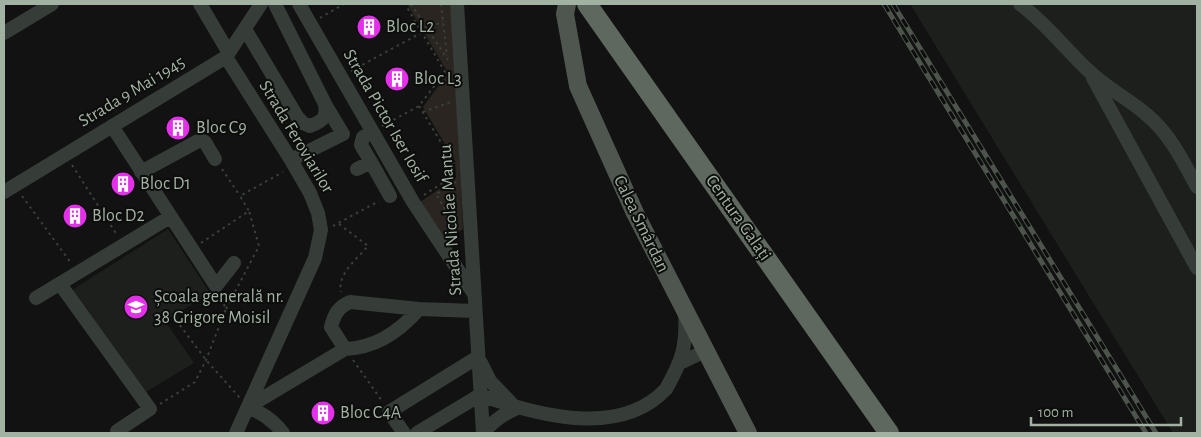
<svg xmlns="http://www.w3.org/2000/svg" width="1201" height="437" font-family="'Alegreya Sans',sans-serif">
<style>
.built{fill:#1d1f1d}
.green{fill:#2a2521}
.lines{fill:none;stroke-linecap:round;stroke-linejoin:round}
.path{stroke:#3a403a;stroke-width:2;stroke-dasharray:2.5 4;stroke-linecap:butt}
.minor{stroke:#363c37;stroke-width:14}
.major{stroke:#4e564f;stroke-width:18}
.highway{stroke:#5e685e;stroke-width:20}
.rail-casing{stroke:#4c544c;stroke-width:5}
.rail{stroke:#0c0d0c;stroke-width:3;stroke-dasharray:9;stroke-linecap:butt}
.labels{text-anchor:middle;dominant-baseline:central;stroke-width:4;stroke-linejoin:round;paint-order:stroke}
.poi-label{font-size:18px;fill:#a2b2a2;stroke:#0c0d0c;text-anchor:start}
.street-label{font-size:18px;fill:#a2b2a2;stroke:#0c0d0c}
</style>
<rect width="100%" height="100%" fill="#111211"/>
<path class="built" d="M910,4H1197V433H1173Z
M168,229L210,293L165,321L194,363L144,393L72,290Z"/>
<path class="green" d="M407,4H450L456,74L463,229L447,240L420,202L456,178L455,161L423,107L448,73Z"/>
<g class="lines">
<path class="path" d="M411,4L448,60
M441,4L447,56
M320,18L344,4
M351,71L443,21
M419,106L454,164
M423,112L451,102
M382,126L419,106L445,72L405,4
M72,165L117,235
M222,169L240,196
M424,195L455,175
M22,196L71,263
M339,224L368,246C357,259 337,274 341,292
M333,226L379,201
M455,226L436,194L456,182
M201,243L249,211L240,196L283,172
M226,309L259,246L249,211
M176,320L206,360L240,398
M353,360L382,401
M160,404L195,382L206,360L226,309L220,296"/>
<path class="minor" d="M200,4L229,53
M299,4L413,202L474,294
M457,4L483,433
M1020,4C1046,23 1065,49 1089,71C1106,88 1129,99 1147,115C1170,134 1183,161 1197,187
M245,29L298,118L303,123L310,126C323,121 327,118 325,104L275,4
M4,33L52,4
M226,57L291,160L310,193L318,213L321,230L315,258L236,433
M1093,78L1197,268
M112,126L216,286L234,263
M291,160L343,134L325,104
M371,162L390,196
M357,169L371,162L361,145L363,137L372,132
M141,172L200,140L205,142L215,159
M4,192L226,57L261,4
M60,284L150,409L117,431L119,433
M36,298L170,217
M345,349L331,327C334,315 338,307 350,302L419,309L475,311
M481,363L490,381L513,405
M680,363L705,351
M480,395C542,417 621,437 666,389C682,361 687,346 685,313
M248,407L345,349C375,348 400,331 419,309
M248,407C263,414 273,420 283,433
M404,433L389,412L478,357
M417,433L480,395
M483,433C493,421 503,414 517,408"/>
<path class="major" d="M567,4L565,14L578,86L635,213L748,433"/>
<path class="highway" d="M587,4L889,433"/>
<defs>
<path id="rail" d="M884,4L1146,433
M893,4L1156,433"/>
</defs>
<use href="#rail" class="rail-casing"/>
<use href="#rail" class="rail"/>
</g>
<defs>
<symbol id="building-disc" viewBox="-11 -11 22 22"><circle r="9.5" fill="#e530eb" stroke="#0c0d0c"/><path d="M-4-6H4V6H1V3H-1V6H-4ZM-2.5-4.3h1.7v1.8h-1.7ZM.8-4.3h1.7v1.8H.8ZM-2.5-1h1.7V.8h-1.7ZM.8-1h1.7V.8H.8Z" fill="#fff"/></symbol>
<symbol id="school-disc" viewBox="-11 -11 22 22"><circle r="9.5" fill="#e530eb" stroke="#0c0d0c"/><path d="M0-5L7-2L0 1L-7-2ZM-4 1L0 2.5L4 1V4Q0 6-4 4Z" fill="#fff"/></symbol>
</defs>
<g fill-rule="evenodd">
<use href="#building-disc" x="355" y="13" width="28" height="28"/>
<use href="#building-disc" x="383" y="65" width="28" height="28"/>
<use href="#building-disc" x="164" y="114" width="28" height="28"/>
<use href="#building-disc" x="109" y="170" width="28" height="28"/>
<use href="#building-disc" x="61" y="202" width="28" height="28"/>
<use href="#school-disc" x="122" y="293" width="28" height="28"/>
<use href="#building-disc" x="309" y="399" width="28" height="28"/>
</g>
<g class="labels">
<g class="poi-label">
<text x="386" y="27">Bloc L2</text>
<text x="414" y="79">Bloc L3</text>
<text x="196" y="128">Bloc C9</text>
<text x="140" y="184">Bloc D1</text>
<text x="92" y="216">Bloc D2</text>
<text x="154" y="297">Școala generală nr.<tspan x="154" dy="21">38 Grigore Moisil</tspan></text>
<text x="340" y="413">Bloc C4A</text>
</g>
<g class="street-label">
<text transform="translate(132 92) rotate(-31)">Strada 9 Mai 1945</text>
<text transform="translate(385 116) rotate(60)">Strada Pictor Iser Iosif</text>
<text transform="translate(296 137) rotate(59)">Strada Feroviarilor</text>
<text transform="translate(738 218) rotate(55)">Centura Galați</text>
<text transform="translate(451 220) rotate(-94)">Strada Nicolae Mantu</text>
<text transform="translate(641 224) rotate(64)">Calea Smârdan</text>
</g>
</g>
<rect width="1201" height="437" fill="none" stroke="#a2b2a2" stroke-width="10"/>
<path d="M1031 417v8h150v-8" fill="none" stroke="#a2b2a2" stroke-width="2.5"/>
<text x="1038" y="417" font-size="15" fill="#a2b2a2" stroke="#0c0d0c" stroke-width="4" paint-order="stroke">100 m</text>
</svg>
